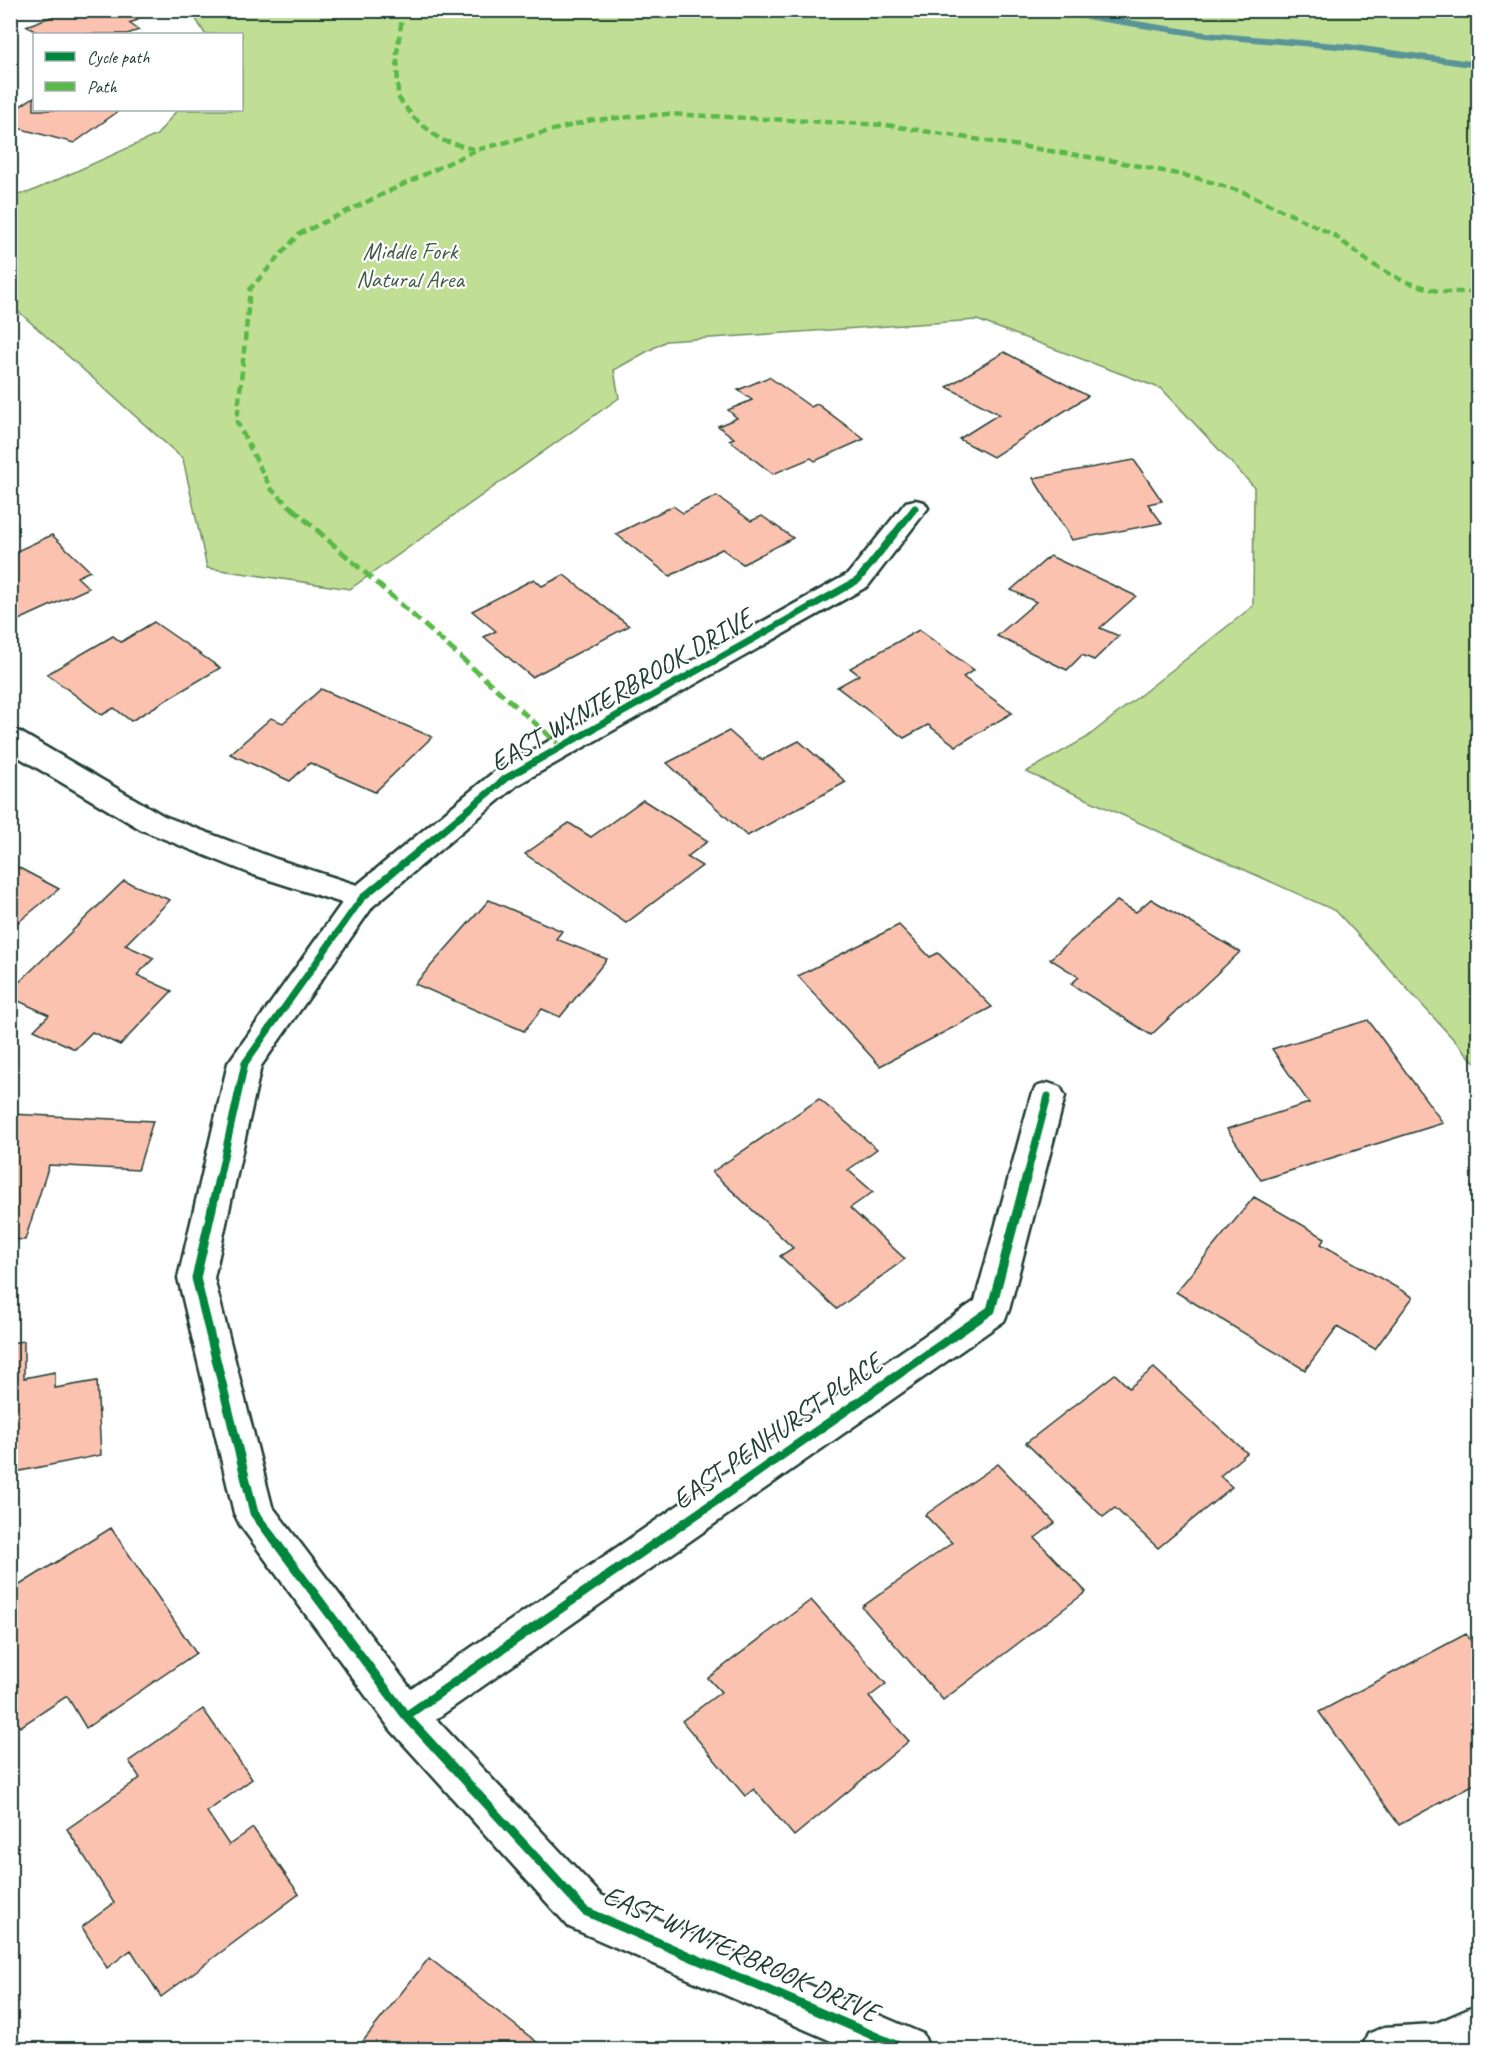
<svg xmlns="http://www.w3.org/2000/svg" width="1489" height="2060" font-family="Caveat,sans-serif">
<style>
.green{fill:#c1de95;stroke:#708e64;stroke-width:1.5}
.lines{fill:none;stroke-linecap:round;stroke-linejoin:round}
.stream{fill:#589498;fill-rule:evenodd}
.building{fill:#fbc2b0;stroke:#1f3d34;stroke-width:1.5}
.street-casing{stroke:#1f3d34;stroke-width:5}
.street{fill:#fff;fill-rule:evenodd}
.quiet-far1{stroke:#58b947;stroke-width:4.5;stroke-dasharray:8 4.5;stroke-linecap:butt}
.quiet{stroke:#58b947;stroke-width:5;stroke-dasharray:11 5;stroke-linecap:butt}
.cycleway-far1-casing{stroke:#fff;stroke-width:10}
.cycleway-casing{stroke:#fff;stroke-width:13}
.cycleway-far1{stroke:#00873e;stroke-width:7}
.cycleway{stroke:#00873e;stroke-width:9}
.labels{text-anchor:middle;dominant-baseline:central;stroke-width:4.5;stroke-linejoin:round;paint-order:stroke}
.far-park-label{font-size:24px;fill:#3f5d47;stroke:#fff}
.street-label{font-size:28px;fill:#1f3d34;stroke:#fff}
</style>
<rect width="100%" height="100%" fill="#fff"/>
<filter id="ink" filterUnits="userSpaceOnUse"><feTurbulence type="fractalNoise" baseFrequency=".0167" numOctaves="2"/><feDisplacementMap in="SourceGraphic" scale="12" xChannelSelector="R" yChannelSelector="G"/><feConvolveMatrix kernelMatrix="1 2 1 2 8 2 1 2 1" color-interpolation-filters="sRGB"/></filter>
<g filter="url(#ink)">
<path class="green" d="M191,11H1478V1066L1336,911L1026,772L1086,738L1253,606L1254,487L1162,389L977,320L666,341L614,370L619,398L350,589L207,568L183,459L10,304L11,196L30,192L157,135L177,110H242V34H205Z"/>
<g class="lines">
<path class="stream" d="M1022,10L1072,11L1206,32L1348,44L1478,62V68L1348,50L1206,38L1072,17L1027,13Z"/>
</g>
<path class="building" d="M70,10H125L123,11L138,20L129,23L139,30L127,34H39L26,26Z
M34,97V110H120L74,143L10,126V113Z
M1004,352L1088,396L993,457L959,439L999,414L947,387Z
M769,377L811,407L817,404L864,439L815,461L811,458L773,474L729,440L734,438L718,426L737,418L728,410L752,400L738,390Z
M1134,460L1162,501L1148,504L1162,523L1072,540L1033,478Z
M717,496L751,521L762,516L793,538L743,564L722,549L670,576L616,534L673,506L683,513Z
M52,535L90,571L77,577L89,588L10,624V548L15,552Z
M1050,556L1136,596L1100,628L1119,636L1094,660L1082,655L1067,670L997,636L1036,602L1011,590Z
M564,575L629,626L532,677L484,637L496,631L472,611L534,579L542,586Z
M154,622L220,668L131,721L114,708L102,715L47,674L113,636L121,642Z
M919,630L974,670L963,677L1012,713L956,746L928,725L904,738L837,687L859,675L850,668Z
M321,689L432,737L375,792L310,763L290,781L230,754L271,718L283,723Z
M729,731L762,760L799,741L846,782L747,836L667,763Z
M643,800L708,841L687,857L702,866L626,923L525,854L569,823L591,837Z
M10,863L59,889L10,929Z
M124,881L170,900L125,945L154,958L137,975L172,991L120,1045L92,1032L75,1049L34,1030L49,1015L10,997V991Z
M1151,899L1240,952L1151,1035L1071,984L1079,977L1050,959L1117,901L1136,912Z
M489,900L562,931L556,939L607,959L560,1017L542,1009L524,1031L415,984Z
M899,925L930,957L938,953L992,1007L880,1066L798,976Z
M1368,1020L1443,1123L1261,1180L1227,1129L1309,1103L1272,1049Z
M819,1099L877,1149L848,1170L873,1192L850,1208L905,1259L837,1309L780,1256L793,1248L712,1172Z
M10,1114L153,1121L138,1170L49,1165L25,1240L10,1239Z
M1254,1197L1325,1238L1321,1244L1413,1297L1375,1349L1337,1327L1305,1370L1176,1292Z
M24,1341V1378L55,1372V1388L97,1381L101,1455L10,1473V1343Z
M1154,1368L1247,1453L1220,1476L1232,1487L1158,1548L1115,1508L1103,1517L1026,1443L1115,1374L1129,1388Z
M998,1464L1055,1523L1035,1538L1086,1592L943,1700L862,1607L952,1543L925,1515Z
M111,1528L196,1653L86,1728L67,1696L20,1727L10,1711V1591Z
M811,1600L886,1684L869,1697L909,1741L794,1836L754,1789L745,1796L682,1721L721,1692L708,1678Z
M1466,1634L1478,1651V1782L1399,1825L1319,1712Z
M203,1709L252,1779L207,1812L229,1845L253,1828L299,1894L161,1997L131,1950L107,1968L82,1927L114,1903L67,1829L140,1778L129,1761Z
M429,1958L547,2050H356Z"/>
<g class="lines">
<defs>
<path id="street" d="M915,500L924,502L928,508L868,586L517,785L373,906L261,1066L214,1278L272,1506L411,1689L975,1301L1031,1096L1036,1087L1048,1083L1060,1087L1065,1096L1009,1310L1004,1321L436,1719L601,1895L923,2034L930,2050H852L569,1927L391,1730L240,1525L234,1513L178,1278L228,1063L342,903L254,875L142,830L10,752V729L20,732L164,816L276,859L357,885L495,771L848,574L906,502Z
M1478,2005V2050H1361L1368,2034L1384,2027L1434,2024Z"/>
</defs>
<use href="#street" class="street-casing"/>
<use href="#street" class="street"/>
<path class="quiet-far1" d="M403,10L397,53L398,97L414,118L441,140L476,150L592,120L668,114L886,125L1114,161L1197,178L1243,192L1334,235L1370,263L1403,281L1441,292H1478
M294,510L271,489L237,422L250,289L299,234L476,150"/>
<path class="quiet" d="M292,508L562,747"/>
<defs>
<path id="cycleway-far1" d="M219,1179L245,1063L362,898L506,778L858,580L915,508
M1026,1179L1048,1096"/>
<path id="cycleway" d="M219,1178L196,1278L254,1513L406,1716L585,1911L907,2050
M406,1716L991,1310L1026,1178"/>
</defs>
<use href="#cycleway-far1" class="cycleway-far1-casing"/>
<use href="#cycleway" class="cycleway-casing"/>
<use href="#cycleway-far1" class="cycleway-far1"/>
<use href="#cycleway" class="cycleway"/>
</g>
</g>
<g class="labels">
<g class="far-park-label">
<text x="410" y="251">Middle Fork<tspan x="410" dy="28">Natural Area</tspan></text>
</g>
<g class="street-label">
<text transform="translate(621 690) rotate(-30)">EAST WYNTERBROOK DRIVE</text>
<text transform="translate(777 1431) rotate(-35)">EAST PENHURST PLACE</text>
<text transform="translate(741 1953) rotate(24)">EAST WYNTERBROOK DRIVE</text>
</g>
</g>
<rect width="1489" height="2060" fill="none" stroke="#fff" stroke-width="36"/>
<rect x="18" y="18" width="1453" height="2024" fill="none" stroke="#1f3d34" stroke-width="2" filter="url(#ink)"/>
<rect x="33" y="33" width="210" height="78" fill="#ffffff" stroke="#a5b1ae" stroke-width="1.5"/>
<rect x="45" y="52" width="30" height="9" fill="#00873e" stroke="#a5b1ae" stroke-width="1.5"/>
<text x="87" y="63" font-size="18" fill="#1f3d34">Cycle path</text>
<rect x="45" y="82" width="30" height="9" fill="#58b947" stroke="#a5b1ae" stroke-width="1.5"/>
<text x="87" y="93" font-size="18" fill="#1f3d34">Path</text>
</svg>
